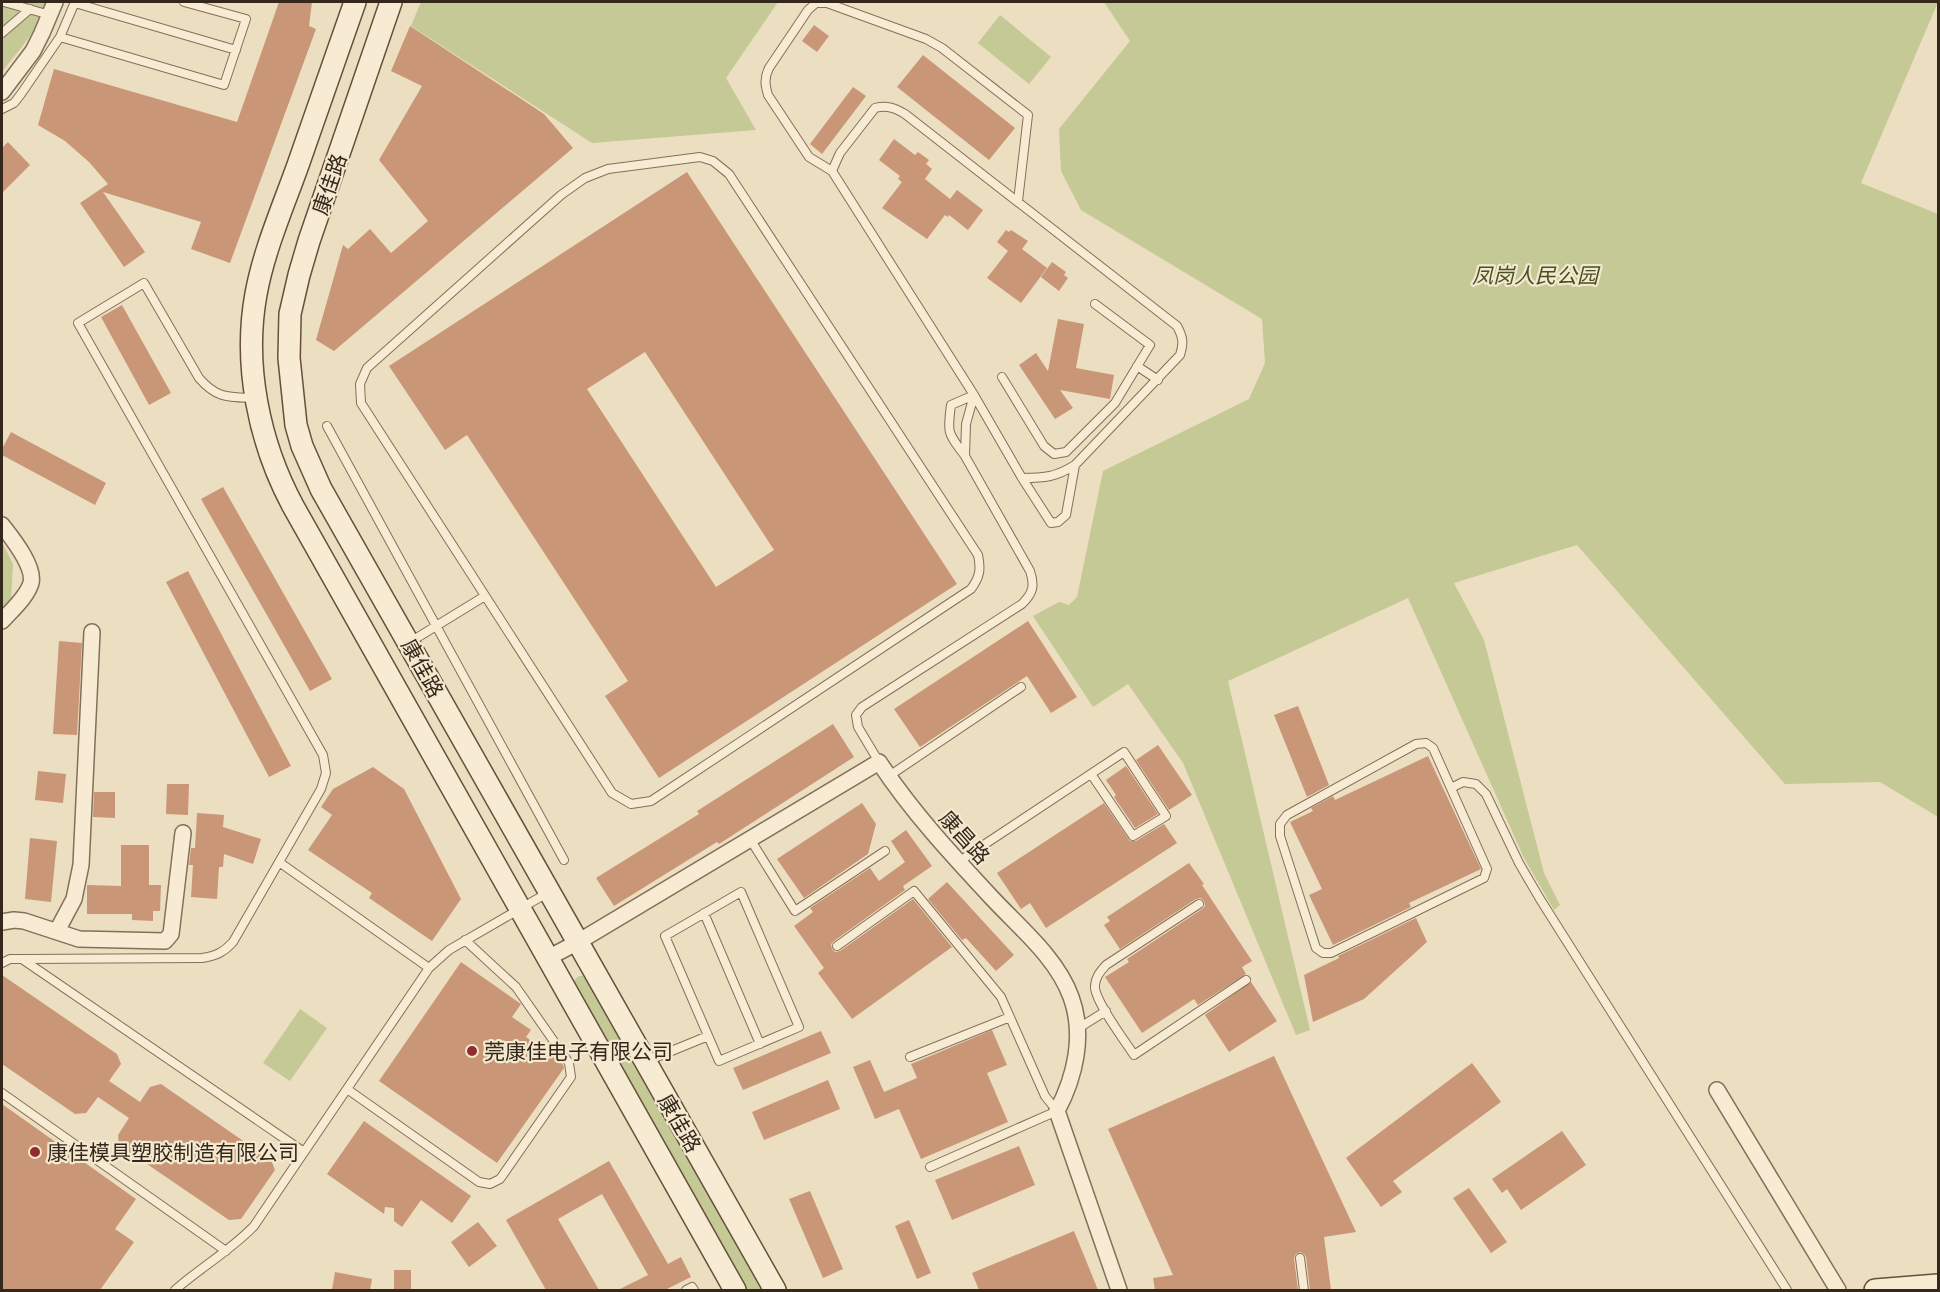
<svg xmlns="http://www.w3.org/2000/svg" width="1940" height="1292" font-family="'IBM Plex Serif','Noto Sans SC',serif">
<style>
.green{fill:#c4c995}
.building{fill:#c99777;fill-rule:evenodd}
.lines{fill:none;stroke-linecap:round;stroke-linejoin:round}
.lane-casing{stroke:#846f59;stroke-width:10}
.street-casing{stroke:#846f59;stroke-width:18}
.secondary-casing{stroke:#66503c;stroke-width:24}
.lane{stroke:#f7ecd3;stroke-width:8}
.street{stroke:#f7ecd3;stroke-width:15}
.secondary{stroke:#f7ecd3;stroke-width:21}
.poi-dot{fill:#912b2e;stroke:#f4e8cf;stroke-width:2}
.labels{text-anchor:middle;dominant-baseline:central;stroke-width:4.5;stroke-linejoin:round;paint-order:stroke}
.street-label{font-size:21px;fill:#34281d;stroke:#f4e8cf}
.park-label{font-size:21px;font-style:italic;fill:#465024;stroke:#f4e8cf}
.poi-label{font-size:21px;fill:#34281d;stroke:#f4e8cf;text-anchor:start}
</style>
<rect width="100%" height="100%" fill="#ecdec0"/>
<path class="green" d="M2,2H47C40,28 18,51 2,72Z
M421,2H778L726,78L756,130L592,143L411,26Z
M1104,2H1938L1861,183L1938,214V817L1880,782L1785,784L1577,545L1454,583L1484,640L1544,873L1560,905L1554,910L1524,858L1408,598L1228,681L1310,1030L1296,1035L1183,763L1128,684L1093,707L1033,616L1059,602L1069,605L1077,597L1103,471L1249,399L1265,363L1262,319L1081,210L1061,171L1059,129L1130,41Z
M1000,15L1051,57L1029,84L978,43Z
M2,542L13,564L11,600L2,611Z
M584,976L587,978L764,1290H744L573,986C574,980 577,975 584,976Z
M300,1009L327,1028L290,1081L263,1063Z"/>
<path class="building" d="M279,2H312L309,26L316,29L230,263L191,249L201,222L103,192L145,252L124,267L80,203L108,184L89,162L65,141L38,125L54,69L237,122Z
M814,25L829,36L817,52L802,41Z
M410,26L544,114L573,148L334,351L316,340L343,245L348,249L370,229L391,253L428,221L379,160L422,86L391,71Z
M923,55L1015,128L989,160L897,87Z
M853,87L866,96L822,154L810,144Z
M894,139L915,155L918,152L929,160L926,164L932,169L925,179L950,199L957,190L983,210L968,230L949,215L948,217L945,215L927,239L882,208L902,182L898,179L900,176L879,160Z
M8,142L30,165L2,193V148Z
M687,172L957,584L659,778L605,696L628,681L467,435L445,450L389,366ZM645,352L774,550L716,587L587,389Z
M1006,230L1009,232L1011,230L1028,241L1022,249L1047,268L1021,303L987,278L1008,251L997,242Z
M1052,262L1066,272L1064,275L1068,278L1059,291L1041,277Z
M122,305L171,393L149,405L101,317Z
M1058,319L1084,324L1076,368L1114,375L1110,399L1060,390L1073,408L1055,419L1019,365L1036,353L1048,371Z
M11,432L106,483L95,505L2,455V449Z
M223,487L332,679L310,691L201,499Z
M188,571L291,766L269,777L166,582Z
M1028,621L1077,697L1051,713L1027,676L920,747L894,709Z
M59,641L82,643L77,735L53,734Z
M1298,706L1329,785L1307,797L1274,715Z
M833,724L854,757L719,844L717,842L614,906L596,878L699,814L697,811Z
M1158,745L1192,795L1169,810L1136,760Z
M1428,756L1481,869L1409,903L1411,907L1333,945L1309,895L1322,889L1290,822L1313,811L1311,808L1333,796L1335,800Z
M1126,766L1158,814L1135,828L1114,797L1116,795L1106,780Z
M373,767L404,789L461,899L432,941L369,898L372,893L308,850L332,815L321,807L333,789Z
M38,771L66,774L63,803L35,800Z
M167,784H189L188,815L166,814Z
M94,792H115V818L93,817Z
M862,803L876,824L868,854L804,898L777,859Z
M1104,803L1130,841H1136L1164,824L1177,843L1046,928L1030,903L1021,909L997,873Z
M197,813L224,815L223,827L261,839L253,864L224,854L223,867H219L217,899L191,897L193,865H189L191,848H195Z
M906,830L932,866L903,886L905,890L834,941L831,944L832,949L835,952L840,951L913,899L952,947L852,1019L818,973L824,968L794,926L813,912L810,908L870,868L879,881L905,862L891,841Z
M30,838L57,841L51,902L25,899Z
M121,845H149V885H161L160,911H153V921L132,920V914H87V885L121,886Z
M1189,863L1204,884L1202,885L1252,961L1242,967L1246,974L1198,1005L1194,999L1142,1033L1105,977L1129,962L1127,959L1202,909L1205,906L1204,901L1201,898L1196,899L1120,949L1104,925L1110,921L1107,917Z
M947,882L1014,955L996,971L966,938L962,940L928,899Z
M1416,918L1427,942L1364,999L1313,1022L1304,975L1339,958L1338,956Z
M461,962L521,1004L512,1017L531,1030L526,1037L561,1062L563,1065L564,1068L497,1163L379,1081Z
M2,975L117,1054L121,1064L109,1081L140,1102L150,1087L161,1084L271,1160L275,1170L241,1219L229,1220L119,1145L118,1135L129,1118L98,1097L86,1113L75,1114L2,1064Z
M1251,982L1277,1021L1229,1052L1205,1015Z
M992,1030L1007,1065L987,1073L1008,1122L921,1159L899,1109L875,1119L853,1067L870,1060L884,1092L917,1078L911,1064Z
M821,1031L831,1053L743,1090L733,1068Z
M1274,1056L1356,1232L1324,1237L1331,1290H1310L1306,1257L1304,1254L1300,1252L1296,1254L1294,1258L1298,1290H1155L1153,1278L1173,1275L1108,1129Z
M1472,1063L1501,1102L1393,1181L1402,1192L1381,1207L1346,1158Z
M828,1080L840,1109L764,1140L752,1112Z
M2,1104L136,1199L115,1229L134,1242L100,1290H2Z
M364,1121L471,1196L452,1223L421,1200L402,1227L394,1221V1208L385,1207L384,1214L327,1174Z
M1562,1131L1586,1165L1521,1210L1507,1189L1502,1193L1492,1179Z
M1019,1146L1035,1185L952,1220L935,1180Z
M609,1161L668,1264L681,1257L691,1277L665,1290H618L648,1275L602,1194L558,1219L599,1290H546L506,1220Z
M1469,1188L1507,1242L1491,1253L1453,1198Z
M810,1191L843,1269L823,1278L789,1199Z
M909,1220L931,1273L917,1279L895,1226Z
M478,1222L497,1246L469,1267L451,1242Z
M1074,1231L1098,1290H979L972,1273Z
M394,1270H411V1290H394Z
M335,1272L372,1279L370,1290H332Z"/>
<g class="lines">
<defs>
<path id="lane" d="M4,2L50,15
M75,3L236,50
M2,33L30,9
M60,37L224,85L246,19L184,2
M2,109L14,103L21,94L60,37L75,2
M700,157L713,161L729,174L978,555C981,569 980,577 971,589L651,801L631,804L612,793L361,403L360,384L367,368L561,195L585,178L608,169Z
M832,171L809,157L768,95C765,85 764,78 769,68L808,10L816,3H827L926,39L942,48L1028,115L1018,201
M1137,366L1158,380
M1002,377L1044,446L1054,454L1066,452L1115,403L1150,345L1095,304
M974,395L966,424L965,456C948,433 947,434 951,405Z
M327,426L564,860
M1022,478C1045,478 1056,477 1075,465L1180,355C1184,343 1183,337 1177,326L905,114C895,108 887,105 875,108L840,153L832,171L974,395L1022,478L1051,523L1058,522L1066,515L1075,465
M410,642L485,596
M1426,743L1433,748L1487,869L1484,878L1331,953H1323L1316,948L1280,836V824L1287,815L1416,744Z
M879,762L858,727L856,715L862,707L1022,604C1033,593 1035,586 1030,571L965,456
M889,776L1021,687
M1451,788L1463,782L1476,784L1486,794L1519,863L1540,899L1787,1290
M750,839L795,911L885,851
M279,862L429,968
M959,862L970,854L1124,752L1166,816L1133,836L1091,774
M741,892L799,1027L719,1061L665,936Z
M1199,904L1106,965C1100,972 1096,976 1095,985C1093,999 1125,1041 1134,1055L1246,980
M704,913L760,1044
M837,946L914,891L1001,997L1045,1096L1057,1111L930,1167
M22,959L202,958C216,956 224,952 233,942L321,789L326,773L323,755L78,323L144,283L199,378C217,399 229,397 255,398
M2,963L10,959H22L304,1152
M1077,1029L1106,1011
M910,1057L1010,1017
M647,1061L708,1036
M347,1089L479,1182L490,1184L500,1179L571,1077L569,1063L516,987L465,940
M2,1093L226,1251
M1300,1258L1304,1290
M175,1290C201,1267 230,1251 254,1226L429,968L449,950L549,892
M686,1290L692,1287L694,1290"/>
<path id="street" d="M2,92L33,51L42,33L55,2
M2,525C12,538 35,566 31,583C27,597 11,611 2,621
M2,922L14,920L24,921L79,939L165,941L171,934L183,833
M57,931L74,899L81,865L92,632
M548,958L578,942L879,762C912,812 952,855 992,898C1020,928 1057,958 1071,997C1085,1035 1075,1077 1057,1111L1119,1290
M1717,1090L1838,1290"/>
<path id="secondary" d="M355,2C336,56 317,110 298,165C283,207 264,250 256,294C243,365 259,443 293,506L735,1290
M391,2L309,241L299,275L290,314L289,358L296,425L302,446L321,489L775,1290
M1875,1290L1938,1285"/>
</defs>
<use href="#lane" class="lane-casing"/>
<use href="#street" class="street-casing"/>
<use href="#secondary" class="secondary-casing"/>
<use href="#lane" class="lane"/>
<use href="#street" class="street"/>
<use href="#secondary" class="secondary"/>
</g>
<g class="poi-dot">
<circle cx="472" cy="1051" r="6"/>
<circle cx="35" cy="1152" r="6"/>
</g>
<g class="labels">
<g class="street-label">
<text transform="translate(329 184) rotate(-71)">康佳路</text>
<text transform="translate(423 668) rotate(61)">康佳路</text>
<text transform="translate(965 837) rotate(48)">康昌路</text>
<text transform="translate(680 1123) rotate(60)">康佳路</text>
</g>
<g class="park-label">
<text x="1535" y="275">凤岗人民公园</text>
</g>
<g class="poi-label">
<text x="484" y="1051">莞康佳电子有限公司</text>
<text x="47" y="1152">康佳模具塑胶制造有限公司</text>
</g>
</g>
<rect width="1940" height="1292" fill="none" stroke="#34281d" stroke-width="6"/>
</svg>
